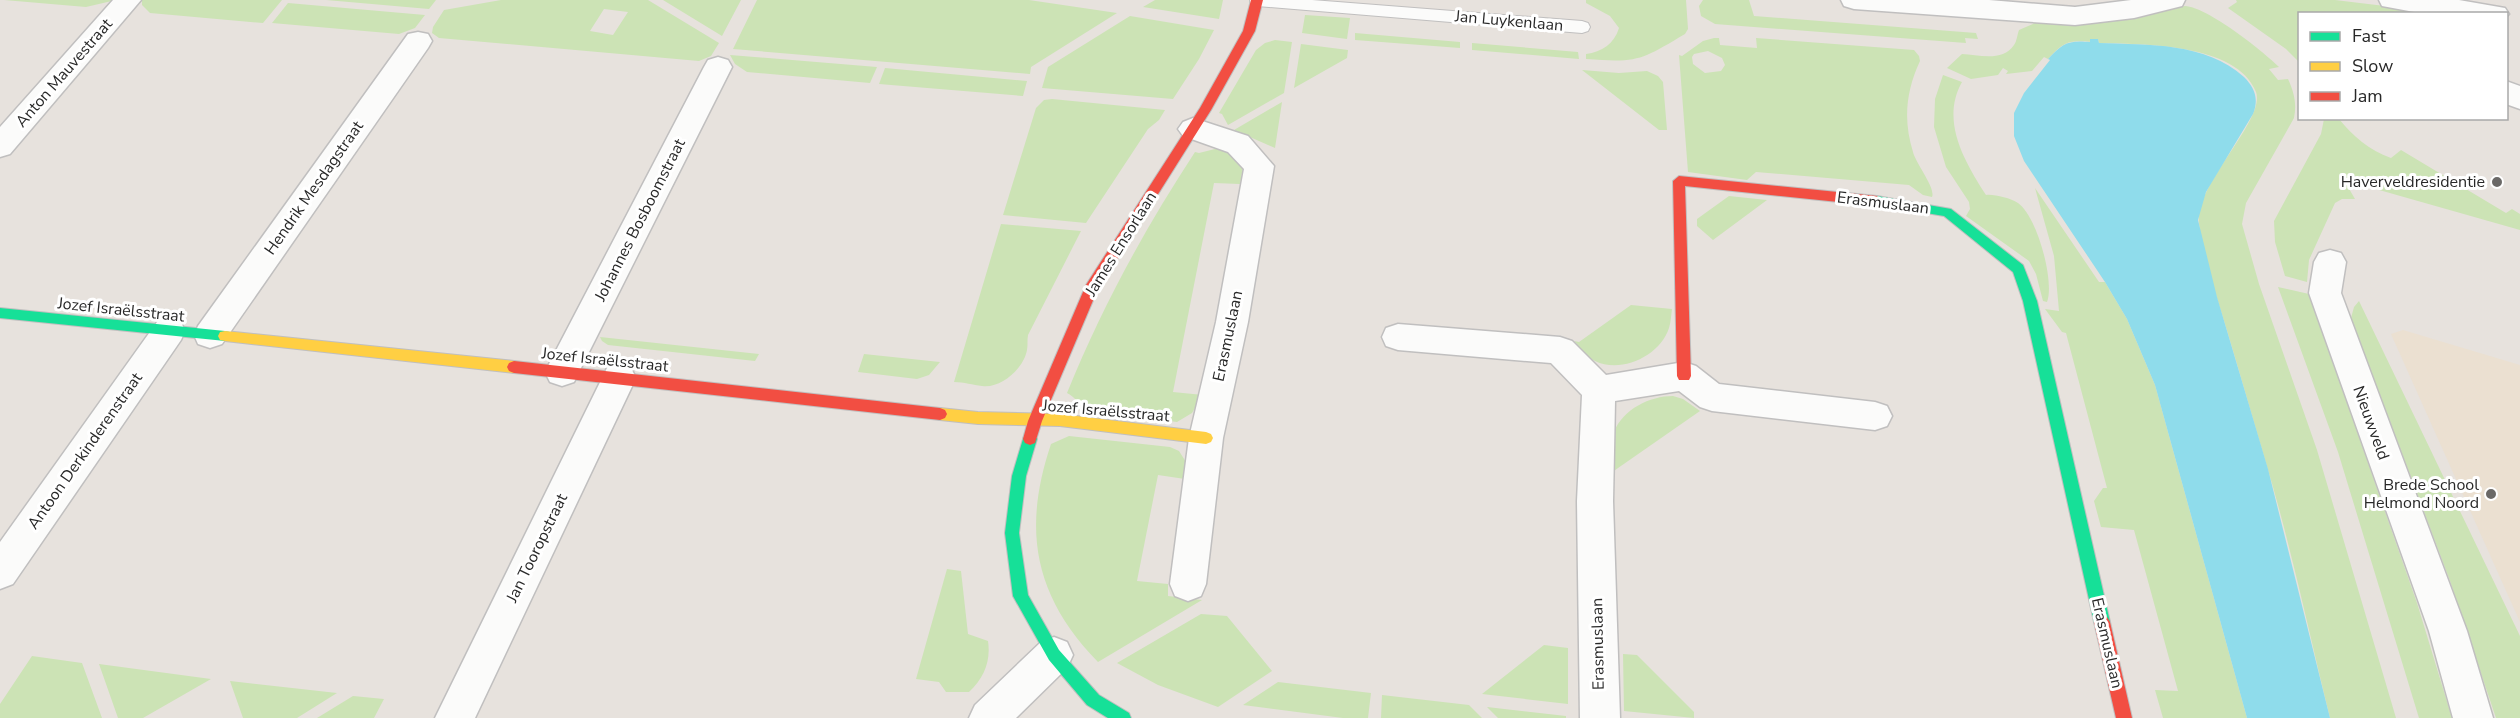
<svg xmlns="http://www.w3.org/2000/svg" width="2520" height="718" font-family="'Nunito Sans',sans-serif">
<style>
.education{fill:#ebe0d1}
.green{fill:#cce3b5;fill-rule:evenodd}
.water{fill:#8fdceb}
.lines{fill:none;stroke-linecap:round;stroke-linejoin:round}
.lane-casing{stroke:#c0bfbf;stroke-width:2}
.street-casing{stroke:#c0bfbf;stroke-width:3}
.fast-casing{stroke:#c0bfbf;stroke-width:2}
.slow-casing{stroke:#c0bfbf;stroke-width:2}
.jam-casing{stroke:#c0bfbf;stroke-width:2}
.lane{fill:#fbfbfa;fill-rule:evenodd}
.street{fill:#fbfbfa;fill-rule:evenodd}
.fast{fill:#16e098;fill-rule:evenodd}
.slow{fill:#ffcf43;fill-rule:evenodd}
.jam{fill:#f24e42;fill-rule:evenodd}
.poi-dot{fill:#6b6967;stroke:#fff;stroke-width:2}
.labels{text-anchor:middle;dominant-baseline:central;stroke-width:6;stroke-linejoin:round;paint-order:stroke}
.street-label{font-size:16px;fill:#282828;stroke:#fff}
.poi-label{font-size:16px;fill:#282828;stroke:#fff;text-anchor:end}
</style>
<rect width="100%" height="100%" fill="#e7e2dd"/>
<path class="education" d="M2403,330L2520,365V622L2391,334Z"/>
<path class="green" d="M4,0H116L86,7Z
M142,0H282L263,23L150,13L142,5Z
M326,0H436L429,9Z
M501,0H648L719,43L711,56L699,61L439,38L432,33L433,27L444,10ZM604,9L628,12L613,35L590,31Z
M663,0H741L722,36Z
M757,0H1029L1117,13L1031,67L1030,74L733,49Z
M1155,0H1223L1219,19L1143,7Z
M1586,0H1686L1688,29L1685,34C1641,60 1639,63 1586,59V54C1602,52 1614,44 1619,28L1610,16L1586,3Z
M1703,0H1749L1754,16L1976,33L1978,39L1965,38L1966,43L1715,24L1701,16L1699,6Z
M2236,0H2335L2418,10L2420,13L2300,14L2299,62L2286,49L2228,8L2237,2Z
M288,3L425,15L415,28L399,34L272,23Z
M2185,6C2207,7 2262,50 2279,67L2269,69L2278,80L2288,79C2294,92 2297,104 2294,118L2246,203L2242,224L2259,284L2317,450L2396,718H2330C2309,633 2291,546 2266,463C2252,416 2239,370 2225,324C2215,291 2203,257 2199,223C2194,185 2266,120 2256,92C2237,43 2141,44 2099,43L2098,39H2091V42C2068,40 2064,42 2048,59L2044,57L2032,71L2006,74L2008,71L2003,68L1998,75L1971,79L1947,68L1962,54C1979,55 2003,62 2014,45C2017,41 2017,35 2019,30L2035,23L2113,21Z
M1305,15L1350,18L1347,39L1302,33Z
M1130,16L1214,30L1199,59L1173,99L1042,88L1048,67Z
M1355,33L1460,42V48L1355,40Z
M1714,38H1719L1720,45L1757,48L1756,38L1914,50L1919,56L1920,61C1906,91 1903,120 1913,152C1916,164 1936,188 1932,197L1923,195L1909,185L1756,172L1747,180L1688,172L1679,55L1682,56L1703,41ZM1708,51L1722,58L1725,65L1721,71L1705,73L1693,64L1692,57L1694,54Z
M1275,40L1292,42L1284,93L1228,125L1222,114L1219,113L1256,50L1265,43Z
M1472,43L1578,52L1579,59L1472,50Z
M1301,44L1348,50L1347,58L1294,88Z
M730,55L877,67L870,83L747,72L735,64Z
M885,68L1027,81L1023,96L879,84Z
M1582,70L1619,73L1647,71L1658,76L1663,82L1667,130H1659Z
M1943,75L1962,82C1940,121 1965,162 1986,195C1994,194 2010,198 2018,203C2037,216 2055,282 2047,302L2043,301L2036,274L2029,261L1966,216L1970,209L1969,202L1946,167L1934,127L1935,99Z
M1052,99L1165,110L1159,120L1148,129L1086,223L1003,215L1036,108L1044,100Z
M1282,102L1275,148L1234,130Z
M2339,119C2353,136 2369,150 2391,158L2401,150L2506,213L2512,209L2520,214V230L2344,180L2355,199H2342L2335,203L2309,260L2307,282L2285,276L2275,242L2274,221L2321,134L2324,119Z
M1219,148L1231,151L1243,167L1240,184L1214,183L1173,392L1203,395L1192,413L1177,422L1091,411C1080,406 1073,395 1067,393C1102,307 1144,230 1195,152L1199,153Z
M2035,188L2099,282H2105L2127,319L2155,385L2247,718H2163L2155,690L2178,691L2134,530L2101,527L2094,501L2103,488H2107L2066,333L2062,332L2045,309L2059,311L2054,256Z
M1729,196L1767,200L1713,240L1697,226V219Z
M1001,224L1081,231L1028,335C1027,340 1028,345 1027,350C1024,368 1001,389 982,386C973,385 964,382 954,382Z
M2278,287L2309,294L2417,603L2452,718H2419L2338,452Z
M2359,301L2520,636V718H2496L2450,581L2351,318L2354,307Z
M1631,305L1672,309C1671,315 1671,322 1669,328C1660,356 1621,374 1595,361C1585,356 1581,348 1574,341L1579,342Z
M600,337L759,354L755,361L608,345L602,341Z
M864,354L940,362L929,375L917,379L858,372Z
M1673,396L1683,399L1700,411L1608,475C1610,462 1609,444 1614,432C1623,409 1650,396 1673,396Z
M1069,436L1170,447L1179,451L1186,462L1185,479L1158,475L1137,581L1168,584V596L1202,600L1098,662C1034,596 1022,530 1051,444Z
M947,569L961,571L968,634L988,641C991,661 984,678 969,692H946L939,682L916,679Z
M1201,614L1227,616L1272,671L1218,707L1158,685L1117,663Z
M1544,645L1568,648V704L1482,694Z
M1623,654L1637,655L1694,712V718L1624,711Z
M32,656L82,663L102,718H0V704Z
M99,664L211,679L143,718H118Z
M230,681L337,693L297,718H243Z
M1278,682L1371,693L1368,718H1343L1243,705Z
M1382,695L1469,705L1482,718H1381Z
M353,696L384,699L374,718H317Z
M1487,707L1566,716V718H1498Z"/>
<path class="water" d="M2090,39H2098L2099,43C2149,45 2205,42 2244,77C2255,88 2259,99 2253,114L2206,192L2198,220L2217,297L2268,469L2330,718H2247L2155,385L2127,319L2105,282L2024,161L2014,136V113L2024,93L2050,60L2048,59C2063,43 2068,40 2090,42Z"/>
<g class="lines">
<defs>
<path id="lane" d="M1250,0H1312L1582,21L1588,23L1590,27L1588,31L1582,33L1257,6L1251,5Z"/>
<path id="street" d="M113,0H141L10,154L0,157V127Z
M1841,0H1989L2075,7L2131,0H2185L2182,6L2134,18L2075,25L1854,9L1844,6Z
M2379,0H2459L2505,8L2509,14L2506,17V14H2425L2382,6Z
M418,32L428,34L432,41L428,48L222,344L210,348L198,344L194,335L198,326L408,34Z
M718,57L728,60L732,67L574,382L562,386L550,382L545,372L550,362L704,67L708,60Z
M2506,81L2520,86V109L2506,104Z
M1193,118L1248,136L1274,166L1248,322L1223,438L1206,584L1201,596L1188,601L1175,596L1170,584L1189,438L1216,322L1244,169L1228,152L1183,136L1178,129L1183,122Z
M2330,250L2341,253L2346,262L2341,293L2467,631L2493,718H2453L2429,631L2309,293L2314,262L2319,253Z
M169,318L181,322L185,331L181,340L13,584L0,589V542L157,322Z
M1398,324L1560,337L1572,341L1606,375L1684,362L1696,366L1719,384L1875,402L1887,406L1892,416L1887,426L1875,430L1712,411L1700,407L1679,391L1615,401L1613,501L1620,718H1580L1577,501L1582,395L1551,363L1398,350L1386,346L1382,337L1386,328Z
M619,364L631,368L636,378L475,718H435L607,368Z
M1054,637L1067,642L1073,655L1067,668L1016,718H969L975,705L1041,642Z"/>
<path id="fast" d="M1877,196L1951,209L2023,265L2037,301L2110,622L2107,627L2102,629L2097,627L2094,622L2023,301L2013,272L1944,216L1873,204L1871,201L1873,198Z
M0,308L225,331L230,332L232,336L230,340L225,341L0,318Z
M1030,433L1035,435L1037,439L1026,476L1019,533L1028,595L1059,650L1099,695L1129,713L1131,718H1108L1087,705L1049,660L1013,596L1005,533L1012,476L1023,439L1025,435Z"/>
<path id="slow" d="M225,331L514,361L519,363L521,367L519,371L514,373L225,341L220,340L218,336L220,332Z
M940,408L978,412L1060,414L1206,432L1211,434L1213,438L1211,442L1206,444L1060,426L978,424L940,420L935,418L933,414L935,410Z"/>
<path id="jam" d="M1251,0H1263L1255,31L1211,110L1097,291L1042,421L1035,443L1030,445L1025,443L1023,439L1028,421L1086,285L1200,108L1243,31Z
M1679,176L1877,196L1883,201L1877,206L1685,186L1691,376L1689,380H1679L1677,376L1673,181Z
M514,361L940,408L945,410L947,414L945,418L940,420L514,373L509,371L507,367L509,363Z
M2102,615L2107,617L2110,622L2132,718H2116L2094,622L2097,617Z"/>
</defs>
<use href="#lane" class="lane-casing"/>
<use href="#street" class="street-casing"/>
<use href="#fast" class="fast-casing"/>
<use href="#slow" class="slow-casing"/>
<use href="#jam" class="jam-casing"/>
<use href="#lane" class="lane"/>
<use href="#street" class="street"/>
<use href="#fast" class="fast"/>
<use href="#slow" class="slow"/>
<use href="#jam" class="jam"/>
</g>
<g class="poi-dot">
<circle cx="2497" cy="182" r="6"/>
<circle cx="2491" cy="494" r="6"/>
</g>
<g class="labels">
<g class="street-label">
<text transform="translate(1509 21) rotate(5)">Jan Luykenlaan</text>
<text transform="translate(64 73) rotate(-49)">Anton Mauvestraat</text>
<text transform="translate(314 188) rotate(-55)">Hendrik Mesdagstraat</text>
<text transform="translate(1883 203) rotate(7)">Erasmuslaan</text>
<text transform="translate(640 220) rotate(-63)">Johannes Bosboomstraat</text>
<text transform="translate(1121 244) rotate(-58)">James Ensorlaan</text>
<text transform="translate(121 310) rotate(6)">Jozef Israëlsstraat</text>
<text transform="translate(1228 336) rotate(-78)">Erasmuslaan</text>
<text transform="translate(605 360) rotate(6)">Jozef Israëlsstraat</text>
<text transform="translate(1106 411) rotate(5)">Jozef Israëlsstraat</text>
<text transform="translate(2371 423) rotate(70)">Nieuwveld</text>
<text transform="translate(85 451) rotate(-55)">Antoon Derkinderenstraat</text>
<text transform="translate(537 548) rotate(-64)">Jan Tooropstraat</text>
<text transform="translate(2107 643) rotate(77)">Erasmuslaan</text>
<text transform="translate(1598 644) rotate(-91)">Erasmuslaan</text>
</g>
<g class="poi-label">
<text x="2485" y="182">Haverveldresidentie</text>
<text x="2479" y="485">Brede School<tspan x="2479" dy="18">Helmond Noord</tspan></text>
</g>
</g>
<rect x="2298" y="12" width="210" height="108" fill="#ffffff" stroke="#a9a9a9" stroke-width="1.5"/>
<rect x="2310" y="32" width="30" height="9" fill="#16e098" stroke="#a9a9a9" stroke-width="1.5"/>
<text x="2352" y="42" font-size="18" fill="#282828">Fast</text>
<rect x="2310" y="62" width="30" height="9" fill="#ffcf43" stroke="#a9a9a9" stroke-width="1.5"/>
<text x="2352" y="72" font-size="18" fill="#282828">Slow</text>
<rect x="2310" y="92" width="30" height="9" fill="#f24e42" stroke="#a9a9a9" stroke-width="1.5"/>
<text x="2352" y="102" font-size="18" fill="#282828">Jam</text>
</svg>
